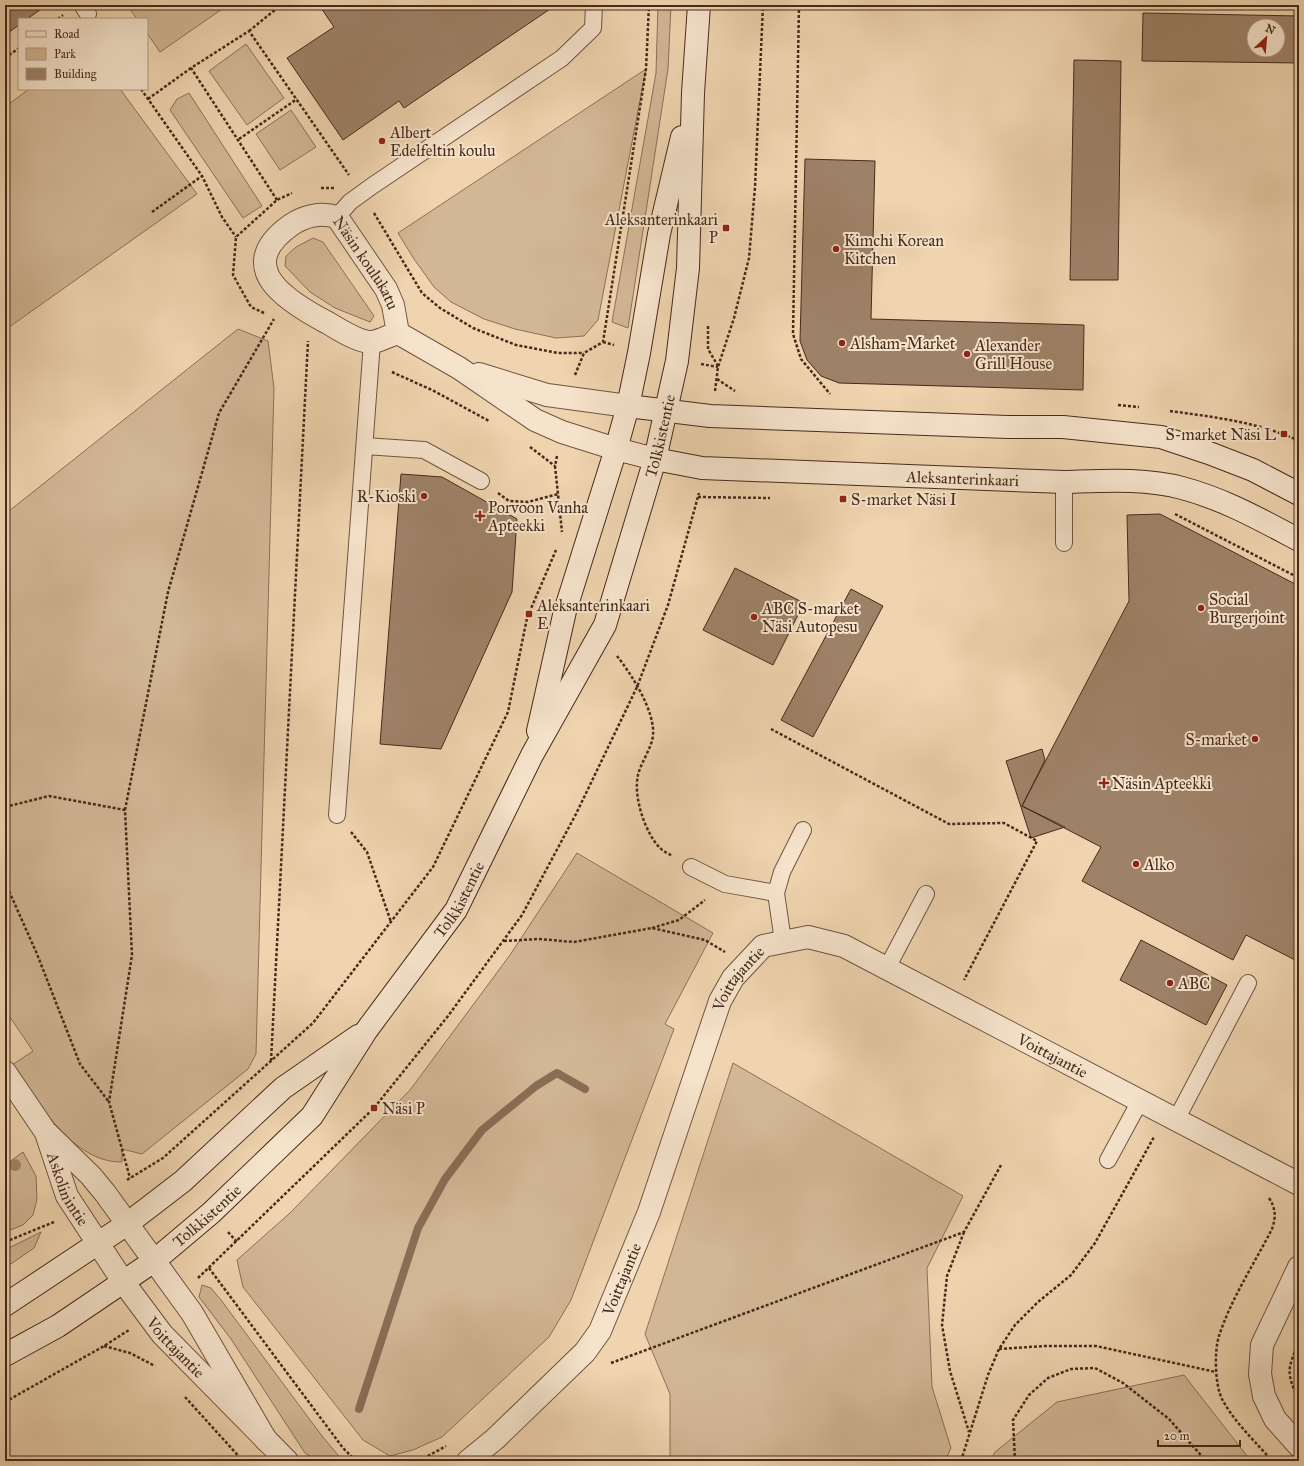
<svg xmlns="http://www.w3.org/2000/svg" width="1304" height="1466" font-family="'IM FELL Great Primer',serif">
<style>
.green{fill:#d2b796;stroke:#8c7058}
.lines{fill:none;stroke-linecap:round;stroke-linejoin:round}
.stream{stroke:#8a6d56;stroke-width:8}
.building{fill:#9e8268;stroke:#472a1b;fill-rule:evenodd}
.lane-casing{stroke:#715440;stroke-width:18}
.street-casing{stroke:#715440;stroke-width:24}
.secondary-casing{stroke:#472a1b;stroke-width:24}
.path{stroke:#472a1b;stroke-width:2.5;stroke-dasharray:3 2;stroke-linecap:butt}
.lane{stroke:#f5e3cb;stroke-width:16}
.street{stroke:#f5e3cb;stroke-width:22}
.secondary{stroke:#f5e3cb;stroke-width:22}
.tree{fill:#a2866b}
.poi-dot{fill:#8f2418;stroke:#f5e3cb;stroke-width:1.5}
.labels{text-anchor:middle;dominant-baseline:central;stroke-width:4;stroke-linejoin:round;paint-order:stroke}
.poi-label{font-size:16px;fill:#472a1b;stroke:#f5e3cb;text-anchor:start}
.street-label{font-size:16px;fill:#472a1b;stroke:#f5e3cb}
</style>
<rect width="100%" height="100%" fill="#efd4af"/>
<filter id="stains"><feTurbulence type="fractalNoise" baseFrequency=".005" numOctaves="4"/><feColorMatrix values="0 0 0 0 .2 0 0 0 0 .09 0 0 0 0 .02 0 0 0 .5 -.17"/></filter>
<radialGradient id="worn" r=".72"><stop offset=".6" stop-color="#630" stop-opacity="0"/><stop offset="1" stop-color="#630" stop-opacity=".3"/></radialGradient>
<path class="green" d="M127,5H228L160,52L147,33V19H137Z
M658,5H671L668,69L628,328L612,322L656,73Z
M246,44L284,98L247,125L209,71Z
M646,69L598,320L584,336L556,338L515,329L484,319L451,302L434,287L414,259L398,233Z
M29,89H120L197,194L5,330V107Z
M189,93L262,206L243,218L170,110L177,99Z
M291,110L316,147L280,170L256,134Z
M313,238L323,242L374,316L370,322L335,308L310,292L285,266L286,256L296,247Z
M238,329L268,341L274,388L256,1054L248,1069L142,1154L122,1149V1162C72,1163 37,1100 12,1065L33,1051L5,1010V510L9,511Z
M577,853L713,933L665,1024L674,1029L571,1300L549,1337L442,1437L413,1450L390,1456L363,1440L243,1287L237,1260L290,1213L410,1090L510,955Z
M733,1063L963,1196L927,1268L932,1387L951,1448L945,1461H670V1394L645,1334Z
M23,1152L36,1176L37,1199L33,1215L23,1225L5,1232V1165Z
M41,1232L34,1248L5,1268V1250Z
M202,1285L211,1288L221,1300L322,1436L343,1461H318L305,1453L231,1339L199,1297Z
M1184,1375L1251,1461H990L995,1452L1057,1402Z"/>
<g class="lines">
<path class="stream" d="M359,1409L418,1228L445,1179L482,1130L536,1086L557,1073L585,1089"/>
</g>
<path class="building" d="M5,5H47L27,19H19V25L5,35Z
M319,5H556L404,108L399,101L343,140L287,58L334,27Z
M1143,13L1299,16V63L1142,61ZM1254,26H1278V50H1254Z
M1074,60L1121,61L1118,280H1070Z
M805,159L875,161L871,319L1084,325L1083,390L839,383L821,376L807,360L800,341Z
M401,474L442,477L517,519L512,592L441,749L380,744Z
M1160,514L1299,586V962L1246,935L1233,960L1082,881L1101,847L1022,806L1129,601L1127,515Z
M735,568L804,603L773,665L703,630Z
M851,589L883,606L813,737L781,720Z
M1042,749L1045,760L1022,806L1065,827L1031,838L1006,761Z
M1141,940L1227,985L1206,1025L1120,980Z"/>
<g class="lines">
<defs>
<path id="lane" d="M82,5L88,14
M337,217L350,202L372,186L562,58L593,28L594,5
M365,446L424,450L481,481
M1064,543V482
M337,815L372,342
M691,867L725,884L776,893
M783,941L776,893L782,872L803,830
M887,968L926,894
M1176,1120L1248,983
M1108,1160L1140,1101"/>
<g id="street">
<path id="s1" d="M398,333C390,335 380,341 372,342C360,343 338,329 328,323C286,301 232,267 291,225C304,216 321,212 337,217L386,289L393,305L398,333L459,368L535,420L562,432L616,449"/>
<path d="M479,374L547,395L628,406"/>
<path d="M5,1072L45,1131L91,1176L105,1193L192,1313L266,1440"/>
<path id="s2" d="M47,1136L67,1196L124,1283L162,1334L287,1461"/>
<path d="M1299,1267L1262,1345L1260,1374L1264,1396L1275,1419L1299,1446"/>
<path id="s3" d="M468,1461L495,1439L585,1352L600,1331L649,1212L720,1001L733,978L763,946L808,937L844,946L1299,1184"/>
</g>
<g id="secondary">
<path d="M628,406L710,416L1008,427H1063L1161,437L1209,453L1253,470L1299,494"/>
<path id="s4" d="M616,449L655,459L702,468L1064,482C1103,481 1144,478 1182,488C1224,499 1261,520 1299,540"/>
<path d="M538,731L565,611L616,449L628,406L639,353L659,234L682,137"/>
<path d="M5,1305L127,1224L183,1181L283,1088L358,1036"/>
<path id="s5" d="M5,1355L58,1326L154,1261L211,1213L312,1116L366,1031L456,910L532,755L605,625L655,459L677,361L688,268L693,93L699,5"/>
</g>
</defs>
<use href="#lane" class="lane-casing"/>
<use href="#street" class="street-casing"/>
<use href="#secondary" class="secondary-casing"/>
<path class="path" d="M799,5L793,334L801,359L830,394
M58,19L63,15
M249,31L281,5
M5,58L19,48
M141,89L202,176L222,217L236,237
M148,99L191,68
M239,139L297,99
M321,188H334
M277,200L191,68L249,31L349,175
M152,212L202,176
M374,213L422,293L440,308L473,328L516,345L558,353H584
M264,313L251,307L233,275L236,237L277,200L292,193
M708,326V349L718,366
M603,342L614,345
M701,364L718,367
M392,372L434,391L489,421
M575,375L584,353L603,342L646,69L649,5
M717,379L735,391
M715,391L718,367L734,318L749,258L755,187L763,5
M1118,405L1139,407
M1170,411C1213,417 1259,422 1299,441
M530,447L555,466
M557,456L555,466L562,532
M498,493L509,501L528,502L558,494
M698,497L770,498
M1175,514L1299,578
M617,656C632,675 655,711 653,735C652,748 641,762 638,775C633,796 645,833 660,848C664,852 669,854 673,856
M771,729L949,824L1004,823L1037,841L964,980
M5,807L49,796L125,810L132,955L109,1102L130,1178
M125,810L168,592L219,413L274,319
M351,832L367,852L391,922
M5,882L37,954L80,1064L109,1102
M652,928L679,920L705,900
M504,941L539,939L574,942L652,928L705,940L725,952
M271,1061L308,341
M127,1180L163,1158L313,1023L433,867L508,712L527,618L556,550
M1269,1198C1276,1209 1276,1217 1272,1229C1254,1264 1231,1299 1219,1336C1214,1351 1215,1385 1222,1399C1234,1422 1256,1442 1272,1461
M228,1232L237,1242
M964,1232L947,1276L942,1325L950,1371L969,1432
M5,1242L54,1222
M209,1268L343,1448L356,1461
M198,1278L374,1108L448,1016L522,915L576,814L637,687L668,605L699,493
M1299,1343C1286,1370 1287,1374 1299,1401
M104,1346L130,1353L155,1366
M999,1349L1045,1346H1096L1216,1372
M611,1363L964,1232L1001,1165
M185,1397L243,1461
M5,1402L104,1346L129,1330
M419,1461L446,1446
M961,1461L988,1375L999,1349L1015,1325L1038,1302L1071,1275L1095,1243L1154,1137
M1015,1461L1013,1420L1029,1395L1048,1378L1071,1369L1095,1368L1123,1383L1169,1419L1206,1461"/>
<use href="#lane" class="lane"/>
<use href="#street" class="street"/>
<use href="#secondary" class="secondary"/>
</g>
<circle class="tree" cx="15" cy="1165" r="6"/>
<g class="poi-dot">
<circle cx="382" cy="141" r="4"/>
<rect x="722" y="224" width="8" height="8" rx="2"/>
<circle cx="836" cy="249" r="4"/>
<circle cx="842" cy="343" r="4"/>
<circle cx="967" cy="354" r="4"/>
<rect x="1280" y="430" width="8" height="8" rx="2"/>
<circle cx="424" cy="496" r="4"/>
<rect x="839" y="495" width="8" height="8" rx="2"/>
<path d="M478 510h4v4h4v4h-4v4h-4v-4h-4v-4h4z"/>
<circle cx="1201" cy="608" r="4"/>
<rect x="525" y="610" width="8" height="8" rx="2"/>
<circle cx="754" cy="617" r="4"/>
<circle cx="1255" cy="739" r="4"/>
<path d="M1102 777h4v4h4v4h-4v4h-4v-4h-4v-4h4z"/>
<circle cx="1136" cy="864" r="4"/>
<circle cx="1170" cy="983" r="4"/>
<rect x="370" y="1104" width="8" height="8" rx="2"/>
</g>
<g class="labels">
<g class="poi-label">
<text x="390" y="132">Albert<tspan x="390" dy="18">Edelfeltin koulu</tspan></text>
<text x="718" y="219" text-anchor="end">Aleksanterinkaari<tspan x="718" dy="18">P</tspan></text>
<text x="844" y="240">Kimchi Korean<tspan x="844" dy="18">Kitchen</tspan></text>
<text x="850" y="343">Alsham-Market</text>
<text x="975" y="345">Alexander<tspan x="975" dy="18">Grill House</tspan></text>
<text x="1276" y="434" text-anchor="end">S-market Näsi L</text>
<text x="416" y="496" text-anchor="end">R-Kioski</text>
<text x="851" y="499">S-market Näsi I</text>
<text x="488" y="507">Porvoon Vanha<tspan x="488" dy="18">Apteekki</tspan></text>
<text x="1209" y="599">Social<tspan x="1209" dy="18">Burgerjoint</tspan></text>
<text x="537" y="605">Aleksanterinkaari<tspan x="537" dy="18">E</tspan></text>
<text x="762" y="608">ABC S-market<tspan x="762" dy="18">Näsi Autopesu</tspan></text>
<text x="1247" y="739" text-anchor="end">S-market</text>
<text x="1112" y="783">Näsin Apteekki</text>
<text x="1144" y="864">Alko</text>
<text x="1178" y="983">ABC</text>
<text x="382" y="1108">Näsi P</text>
</g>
<g class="street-label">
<text stroke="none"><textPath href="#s1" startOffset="317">Näsin koulukatu</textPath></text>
<text stroke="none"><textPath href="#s5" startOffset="1161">Tolkkistentie</textPath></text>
<text stroke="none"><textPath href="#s4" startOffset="349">Aleksanterinkaari</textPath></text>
<text stroke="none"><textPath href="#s5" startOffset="653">Tolkkistentie</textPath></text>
<text stroke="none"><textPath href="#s3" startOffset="566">Voittajantie</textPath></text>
<text stroke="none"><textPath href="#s3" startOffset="926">Voittajantie</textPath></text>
<text stroke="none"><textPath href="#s2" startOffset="57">Askolinintie</textPath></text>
<text stroke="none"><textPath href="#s5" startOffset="246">Tolkkistentie</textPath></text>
<text stroke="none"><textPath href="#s3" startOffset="242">Voittajantie</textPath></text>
<text stroke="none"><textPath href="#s2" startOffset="250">Voittajantie</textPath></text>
</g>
</g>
<rect width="1304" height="1466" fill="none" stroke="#efd4af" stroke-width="20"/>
<rect x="6" y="6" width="1292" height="1454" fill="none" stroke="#472a1b" stroke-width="2"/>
<rect x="10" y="10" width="1284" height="1446" fill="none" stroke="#472a1b"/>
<rect x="18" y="18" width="130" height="72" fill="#f5e3cb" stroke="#af9985"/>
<rect x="26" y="31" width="20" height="6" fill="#f5e3cb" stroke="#af9985"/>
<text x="54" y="38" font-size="12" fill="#472a1b">Road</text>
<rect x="26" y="48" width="20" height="12" fill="#d2b796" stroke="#af9985"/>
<text x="54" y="58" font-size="12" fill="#472a1b">Park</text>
<rect x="26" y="68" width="20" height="12" fill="#9e8268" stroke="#af9985"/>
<text x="54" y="78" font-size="12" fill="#472a1b">Building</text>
<g transform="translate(1266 38) rotate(26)"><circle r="19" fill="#f5e3cb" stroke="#af9985"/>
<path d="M0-3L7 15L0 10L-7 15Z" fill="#8f2418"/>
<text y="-6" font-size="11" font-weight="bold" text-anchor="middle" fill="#472a1b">N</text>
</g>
<path d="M1158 1440v6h82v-6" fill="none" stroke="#472a1b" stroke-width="2"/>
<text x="1164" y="1440" font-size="12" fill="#472a1b" stroke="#f5e3cb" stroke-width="3" paint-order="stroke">20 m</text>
<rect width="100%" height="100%" filter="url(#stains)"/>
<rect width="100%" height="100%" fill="url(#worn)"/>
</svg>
